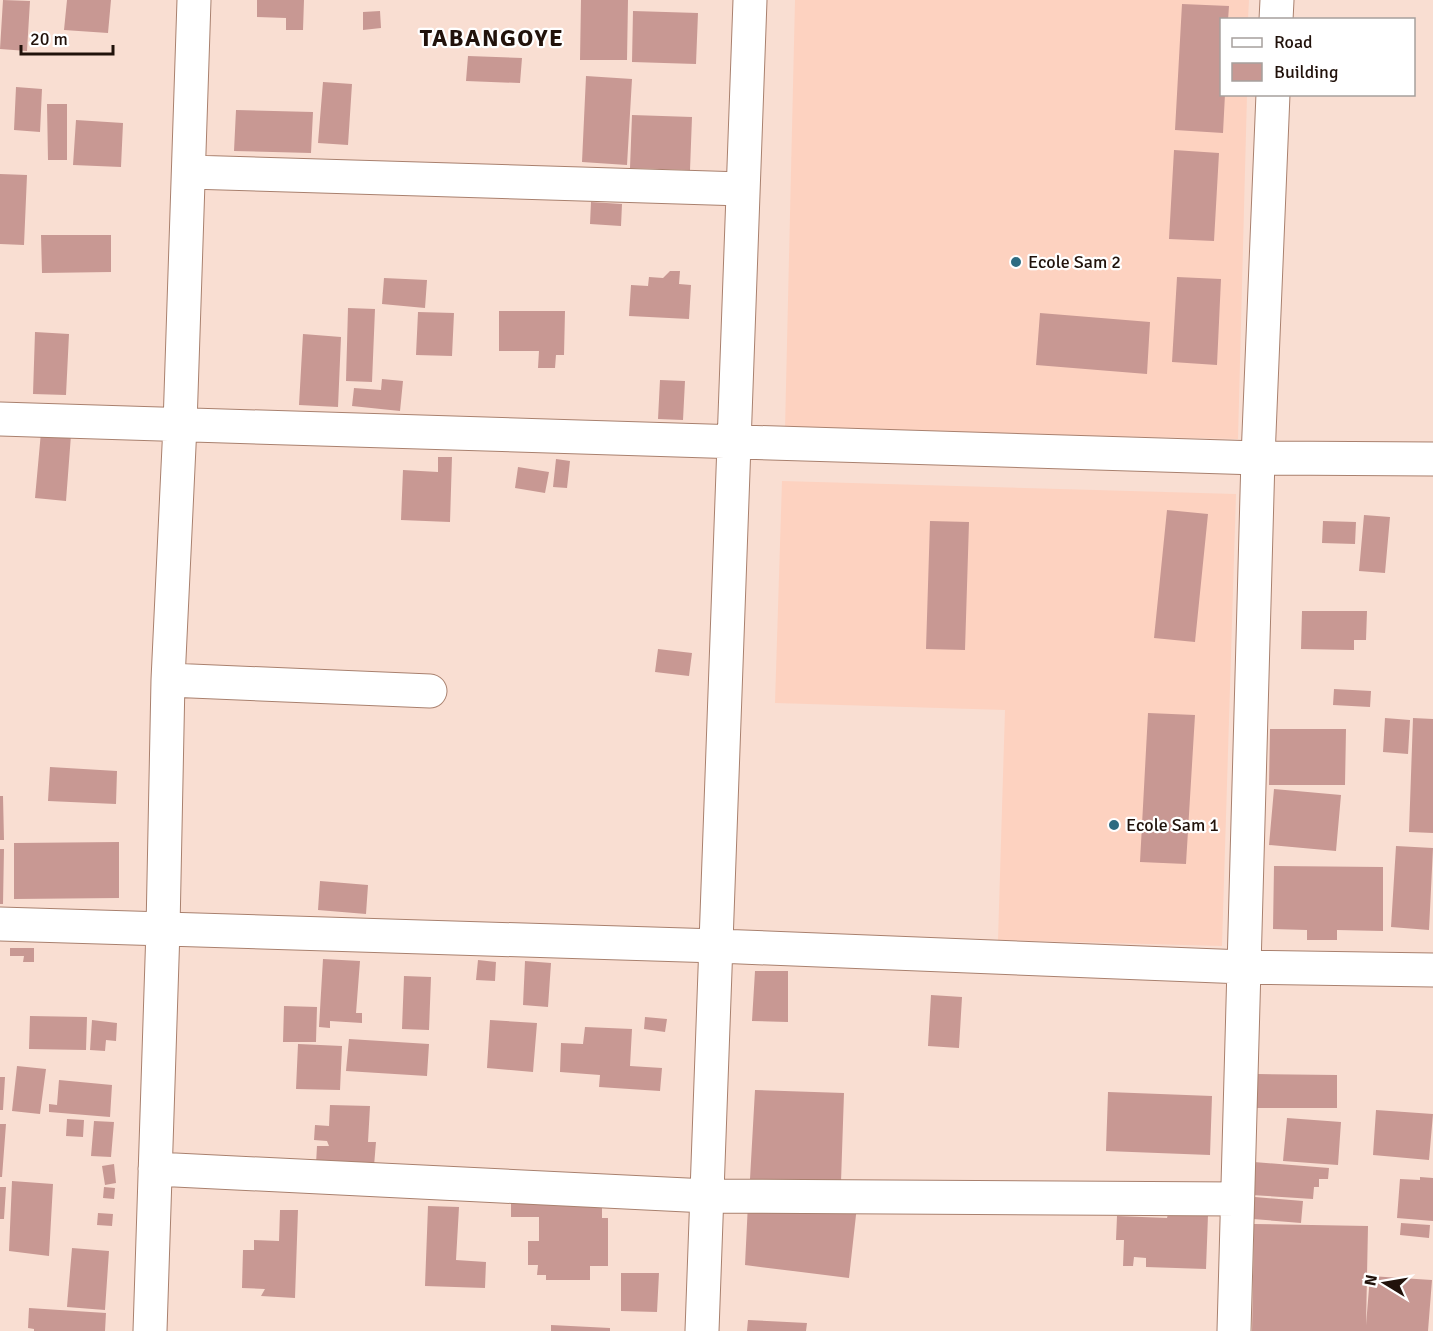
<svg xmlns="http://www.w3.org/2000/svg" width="1433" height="1331" font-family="Signika,sans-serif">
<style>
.built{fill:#fdd2c0}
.building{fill:#c89893}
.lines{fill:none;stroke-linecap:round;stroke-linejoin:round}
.minor-casing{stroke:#a9806e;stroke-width:35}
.minor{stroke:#fff;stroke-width:33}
.poi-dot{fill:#2d6b81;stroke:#fff;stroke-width:2}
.labels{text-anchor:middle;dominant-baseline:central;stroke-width:4.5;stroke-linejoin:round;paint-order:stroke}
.poi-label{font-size:18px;fill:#21120b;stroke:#fff;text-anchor:start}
.district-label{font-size:24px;font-weight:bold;letter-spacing:1.5px;fill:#21120b;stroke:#fff}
</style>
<rect width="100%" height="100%" fill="#f9ded2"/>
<path class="built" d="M795,0H1249L1248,19L1222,20V94L1247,95L1238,439L785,429Z
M782,481L1236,494L1222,946L998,940L1005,710L775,703Z"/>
<path class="building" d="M3,0L30,1L27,51L0,49Z
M67,0H111L108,33L64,30Z
M257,0H304L303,30H286V18L257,17Z
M581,0H628L627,60H580Z
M1182,4L1229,6L1228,20H1222V94H1225L1223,133L1175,130Z
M380,11L381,28L363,30V12Z
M633,11L698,13L696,64L632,62Z
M468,56L522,58L520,83L466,81Z
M586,76L632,79L627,165L582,162Z
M323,82L352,84L348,145L318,143Z
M16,87L42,89L40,132L14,130Z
M47,104H67V160H48Z
M236,110L313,112L311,153L234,151Z
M632,115L692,117L690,170L630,168Z
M76,120L123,123L121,167L73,165Z
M1174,150L1219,153L1214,241L1169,239Z
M0,174L27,175L24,245L0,244Z
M591,202L622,204L621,226L590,224Z
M41,235H111V272L42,273Z
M670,271H680L679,284L691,285L689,319L629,316L631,285L648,286L649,277L663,278Z
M1177,277L1221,279L1217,365L1172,362Z
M384,278L427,280L425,308L382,304Z
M348,308L375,309L372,382L346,381Z
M499,311H565L564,355H556L555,368H538L539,351H499Z
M418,312L454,313L452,356L416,355Z
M1040,313L1150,322L1147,374L1036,365Z
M35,332L69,334L66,395L33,394Z
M303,334L341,337L338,407L299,405Z
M382,379L403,381L400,411L352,406L354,388L381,390Z
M660,380L685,381L683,420L658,419Z
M41,432L71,435L66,501L35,498Z
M438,457H452L450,522L401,520L403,470L438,472Z
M556,459L570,461L567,488L553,487Z
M518,467L549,472L545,493L515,488Z
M1167,510L1208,514L1195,642L1154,638Z
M1364,515L1390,517L1385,573L1359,571Z
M930,521L969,522L965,650L926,649Z
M1323,521L1356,522L1355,544L1322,543Z
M1302,611H1367L1366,640H1354V650L1301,649Z
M658,649L692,653L689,676L655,672Z
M1334,689L1371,691L1370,707L1333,705Z
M1148,713L1195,715L1186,864L1140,862Z
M1385,718L1410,720L1408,754L1383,752Z
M1413,718L1433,719V833L1409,832Z
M1270,729H1346L1345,785H1269Z
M50,767L117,771L116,804L48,801Z
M1274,789L1341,795L1336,851L1269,845Z
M0,796H3L4,840H0Z
M119,842V898L14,899V843Z
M1396,846L1433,848L1429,930L1391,927Z
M0,849H4L3,904H0Z
M1274,866L1383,867V931L1337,930V940H1307V930L1273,929Z
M320,881L368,885L366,914L318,910Z
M10,948H34V962H23L24,956H10Z
M323,959L360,961L356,1013H362V1023L330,1021V1028L319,1027Z
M478,960L496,962L495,981L476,980Z
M525,961L551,963L548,1007L523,1005Z
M755,971H788V1022L752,1021Z
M404,976L431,977L429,1030L402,1029Z
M931,995L962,997L959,1048L928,1046Z
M284,1006L317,1007L316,1042H283Z
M30,1016L87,1017L86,1050L29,1049Z
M645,1017L667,1019L665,1032L644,1029Z
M92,1020L117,1023L116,1041L106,1040L105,1051L90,1050Z
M490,1020L537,1023L533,1072L487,1068Z
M585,1027L632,1029L630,1066L662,1068L660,1091L599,1087L600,1075L560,1072L561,1043L583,1044Z
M349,1039L429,1044L427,1076L346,1071Z
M298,1044L342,1046L340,1090L296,1089Z
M17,1066L46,1069L40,1114L12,1111Z
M1257,1074L1337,1075V1108H1257Z
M0,1077H5L3,1110H0Z
M59,1080L112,1085L110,1117L49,1112V1104L57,1105Z
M755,1090L844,1093L841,1182L750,1179Z
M1108,1092L1212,1096L1210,1155L1106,1151Z
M330,1105L370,1106L368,1142H376L374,1166L316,1164L317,1146H329L327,1141L314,1140L315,1125L329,1126Z
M1376,1110L1433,1114L1429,1160L1373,1155Z
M1287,1118L1341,1122L1338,1165L1283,1161Z
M67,1119L84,1120L83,1137L66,1136Z
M94,1121L114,1122L111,1157L91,1156Z
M0,1124H6L2,1177H0Z
M1254,1162L1329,1168L1328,1179H1319V1187H1314L1313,1199L1251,1195Z
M114,1164L116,1183L105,1185L102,1166Z
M1420,1177L1433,1178V1221L1397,1218L1400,1179L1420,1180Z
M12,1181L53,1184L49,1256L9,1251Z
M0,1187H6L4,1219H0Z
M104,1187L115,1188L114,1199L103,1198Z
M1255,1197L1303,1201L1301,1223L1253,1219Z
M511,1201L602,1202V1218H608V1266H590V1280H546V1275H537L538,1265H528V1241H539V1217H511Z
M748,1203L857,1206L849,1278L745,1265Z
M428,1206L459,1207L456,1260L486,1262L485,1288L425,1286Z
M280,1210H298L295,1298L261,1296L265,1289L242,1288L243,1250H254V1240L279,1241Z
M98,1213L113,1214L112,1226L97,1225Z
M1168,1214L1208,1215L1206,1269L1146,1267V1258L1134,1257L1133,1266H1123L1124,1240H1116L1117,1216L1167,1218Z
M1401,1223L1430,1225L1429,1238L1400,1235Z
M1254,1224L1368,1226L1366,1325L1370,1276L1432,1280L1428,1331H1252Z
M72,1248L109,1251L105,1310L67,1307Z
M621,1273H659L657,1312L621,1311Z
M29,1308L106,1313L105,1331H34V1329L28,1328Z
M748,1320L807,1323L806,1331H747Z
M551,1325L610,1328V1331H551Z"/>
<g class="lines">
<defs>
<path id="minor" d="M1276,20L1277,0
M189,172L743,189
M0,419L1258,458L1433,459
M168,680L430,691
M0,924L717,946L1244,967L1433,970
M155,1169L707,1196L1237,1199
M150,1331L163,929L168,680L180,425L194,0
M702,1331L750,0
M1234,1331L1258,458L1273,94"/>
</defs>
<use href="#minor" class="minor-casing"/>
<use href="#minor" class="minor"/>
</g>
<g class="poi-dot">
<circle cx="1016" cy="262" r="6"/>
<circle cx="1114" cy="825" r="6"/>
</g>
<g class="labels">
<g class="poi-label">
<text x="1028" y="262">Ecole Sam 2</text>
<text x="1126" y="825">Ecole Sam 1</text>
</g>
<g class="district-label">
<text x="492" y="38">TABANGOYE</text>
</g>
</g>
<rect x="1220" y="18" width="195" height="78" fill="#ffffff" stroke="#a6a09d" stroke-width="1.5"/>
<rect x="1232" y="38" width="30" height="9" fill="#ffffff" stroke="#a6a09d" stroke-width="1.5"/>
<text x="1274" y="48" font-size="18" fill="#21120b">Road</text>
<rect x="1232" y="63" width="30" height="18" fill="#c89893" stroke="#a6a09d" stroke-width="1.5"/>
<text x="1274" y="78" font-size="18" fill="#21120b">Building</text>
<g transform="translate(1385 1283) rotate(281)" stroke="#ffffff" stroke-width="4.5" paint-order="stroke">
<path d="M0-4.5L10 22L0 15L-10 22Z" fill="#21120b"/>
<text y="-9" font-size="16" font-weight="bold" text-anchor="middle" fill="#21120b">N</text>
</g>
<path d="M21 45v9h92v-9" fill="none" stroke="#21120b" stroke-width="3"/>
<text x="30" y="45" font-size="18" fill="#21120b" stroke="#ffffff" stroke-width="4.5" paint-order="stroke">20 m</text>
</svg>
